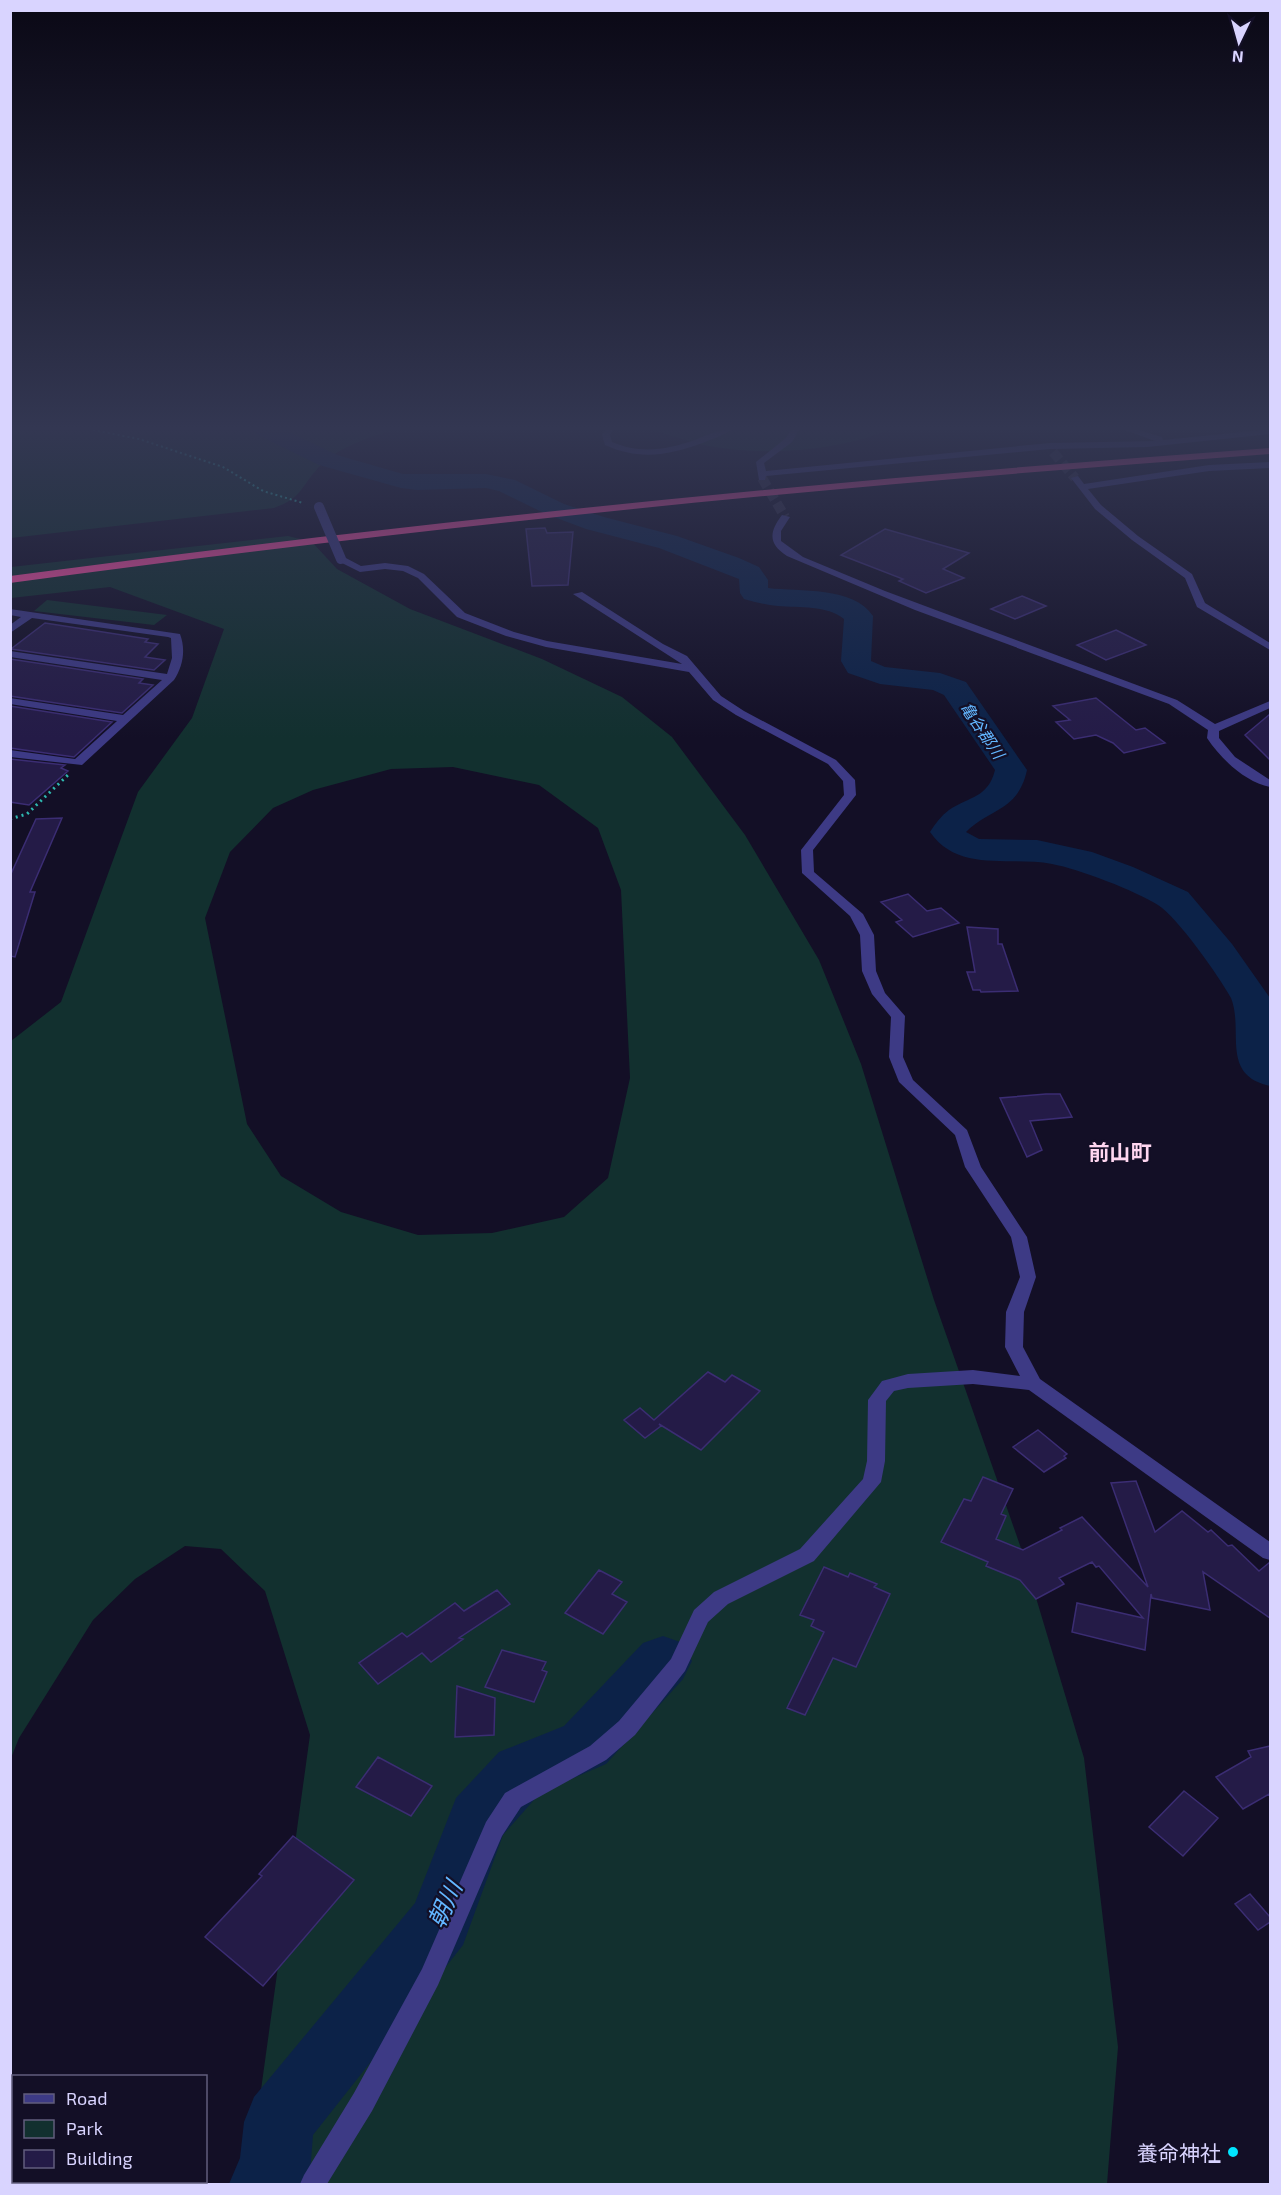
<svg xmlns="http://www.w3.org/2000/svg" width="1281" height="2195" font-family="'Exo 2','Noto Sans JP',sans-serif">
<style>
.green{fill:#12302f;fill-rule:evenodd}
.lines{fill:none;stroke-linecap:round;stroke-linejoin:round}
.river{fill:#0c2248;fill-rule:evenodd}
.building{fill:#241b47;stroke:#3b2d73;stroke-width:1.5}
.minor-tunnel{stroke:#312d47;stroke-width:10;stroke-dasharray:10 4.5;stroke-linecap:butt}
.path-far1{stroke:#2fb8b0;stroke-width:2;stroke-dasharray:2 3;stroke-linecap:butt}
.path{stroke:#2fb8b0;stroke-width:3;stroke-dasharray:2 4;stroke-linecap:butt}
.minor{fill:#3d3a85;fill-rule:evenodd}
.motorway{fill:#ff4fa3;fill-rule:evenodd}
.minor-bridge{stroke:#3d3a85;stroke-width:10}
.poi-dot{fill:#00e5ff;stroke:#130f26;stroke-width:2}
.labels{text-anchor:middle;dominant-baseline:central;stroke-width:4.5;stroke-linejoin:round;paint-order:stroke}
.far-water-label{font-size:16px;font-style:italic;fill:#62b6ff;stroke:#130f26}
.quarter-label{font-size:21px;font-weight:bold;fill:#ffd6f0;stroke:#130f26}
.near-poi-label{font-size:21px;fill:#d9d4ff;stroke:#130f26;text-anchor:end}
.near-water-label{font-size:24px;font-style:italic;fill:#62b6ff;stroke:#130f26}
</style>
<rect width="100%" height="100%" fill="#130f26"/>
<path class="green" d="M11,430H394C369,437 336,448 318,468C300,488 302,498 274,508L11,538Z
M650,430H889C835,452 764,456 708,446C688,442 670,434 650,430Z
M288,536L312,542L337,569L410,609L542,659L622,697L672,737L745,835L819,960L861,1064L934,1300L1022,1551L1084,1758L1118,2047L1107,2184H248L310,1735L265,1591L221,1549L185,1546L135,1579L93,1620L19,1738L11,1758V1041L61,1002L138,792L192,718L224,629L110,587L11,598V567ZM453,767L539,785L598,828L621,890L630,1078L608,1178L564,1217L492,1233L418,1235L341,1212L281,1176L247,1124L205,918L230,852L273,808L313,790L391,769Z
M47,600L167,615L154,625L34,611Z"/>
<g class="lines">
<path class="river" d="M254,430H285L337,455L403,474H486L515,480L564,504L604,517L677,536L739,558L759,567L768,580V588C800,592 853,586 873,616L871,661L885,667L940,673L966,682L1027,770C1018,811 992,807 966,832L979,839L1037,840L1092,852L1133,867L1188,892L1232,944L1270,998V1086C1220,1075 1244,1031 1231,998C1218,975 1179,919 1158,905C1136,891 1079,869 1052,864C1010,856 958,873 930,832C935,824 941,816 949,810C970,796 988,798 995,770L944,695L933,690L880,684L848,673L841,661L844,619C827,605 799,608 778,606C766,605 755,602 744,599L740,593L739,579L659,548L586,529L546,514L499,491L486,488L417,490L401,488L319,465L258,435Z
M663,1636L683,1643L692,1661L683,1679L606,1764L541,1792L503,1835L463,1945L313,2135L310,2173L305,2184H229L240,2158L244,2122L254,2097L415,1903L456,1798L499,1752L564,1726L643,1643Z"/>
</g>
<path class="building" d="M545,528L547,533L573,532L568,585L532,586L526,529Z
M885,529L969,553L943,569L964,578L926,593L899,581L903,579L841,555Z
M1022,596L1046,606L1015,619L991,609Z
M45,623L148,639L145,642L158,644L145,657L165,660L154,670L11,649Z
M1116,630L1146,645L1106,660L1077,645Z
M10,659L143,679L139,683L153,685L122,713L10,696Z
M1096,698L1136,730L1145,728L1165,743L1124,753L1113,743L1096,735L1074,739L1056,722L1070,720L1053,706Z
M10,706L112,722L74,757L10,748Z
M1270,714V760L1245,735Z
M10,759L65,765L61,768L68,771L29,805L10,802Z
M62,818L30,892H35L15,957L10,956V876L36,819Z
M908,894L927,911L941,908L959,923L913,937L896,922L902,920L881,902Z
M967,927L998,929V944H1002L1018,991L981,992L980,990H973L967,972H975Z
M1046,1094H1060L1072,1117L1030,1121L1042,1150L1027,1157L1000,1098Z
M708,1372L725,1382L732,1375L760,1391L701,1450L659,1424L661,1426L645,1438L624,1420L640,1408L654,1420Z
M1038,1430L1067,1454L1064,1456L1066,1458L1044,1472L1013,1447Z
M983,1477L1013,1489L1001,1514L1006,1516L996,1539L1023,1550L1062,1530L1060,1528L1082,1517L1148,1587L1111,1483L1136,1481L1155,1532L1182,1511L1208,1532L1211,1530L1228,1546L1232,1545L1259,1571L1270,1562V1618L1203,1572L1210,1610L1152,1598L1151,1594L1145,1650L1072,1632L1077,1603L1143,1618L1099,1566L1096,1567L1092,1562L1059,1578L1064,1584L1036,1599L1020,1580L986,1566L988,1562L941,1542L964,1499L971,1501Z
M824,1567L848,1577L850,1573L877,1584L874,1587L890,1594L856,1667L833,1658L805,1715L787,1708L824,1632L811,1626L814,1620L800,1615Z
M599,1570L622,1582L612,1594L627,1602L603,1634L565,1613Z
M497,1590L510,1604L459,1638L463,1639L431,1662L422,1653L378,1684L359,1663L402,1633L407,1637L455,1603L464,1611Z
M502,1650L546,1662L542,1670L547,1672L534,1702L485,1687Z
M457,1686L495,1698L494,1735L455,1737Z
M1270,1746V1797L1269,1794L1243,1809L1216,1777L1251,1757L1248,1751Z
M378,1757L432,1786L411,1816L356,1787Z
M1184,1791L1218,1818L1183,1856L1149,1827Z
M293,1836L354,1880L263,1986L205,1937L262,1876L259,1874Z
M1250,1894L1270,1917V1922L1258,1930L1235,1904Z"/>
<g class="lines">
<path class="minor-tunnel" d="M1053,452L1075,478
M762,478L785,517"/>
<path class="path-far1" d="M93,430L139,439L223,467L263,491L303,503"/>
<path class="path" d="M10,819L27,814L68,775"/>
<path class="minor" d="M605,430H613L610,435L612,442C640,454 666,450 695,440C707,435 717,430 731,430C724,435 714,438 705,442C671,455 640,461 605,445L602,435Z
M791,430H799L792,442L764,463L766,471L1050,443L1155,441L1125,430H1139L1162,437L1163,440L1262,430H1270V434L1147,447L1050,449L766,476L765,480H759L756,462L786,438Z
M1270,462V468L1209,471L1088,489L1101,505L1138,536L1192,574L1205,603L1270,643V650L1197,607L1185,578L1132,540L1095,509L1071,478L1078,476L1084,484L1209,465Z
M782,515L790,517L781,531V541L803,557L885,591L1177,700L1215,724L1270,701V708L1219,731V738L1235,757L1270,780V787C1245,782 1221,759 1207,738L1208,730L1169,704L915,610L787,556C768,544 769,532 782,515Z
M338,557H344L361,566L385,563L408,566L424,574L465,613L514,632L547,641L682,664L573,594L582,592L663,644L687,656L721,696L744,711L836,760L855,780L856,795L813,850L814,872L863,914L874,935L876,971L885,993L905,1016L903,1057L913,1080L967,1130L981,1167L1027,1237L1036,1277L1024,1312L1023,1347L1040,1379L1270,1542V1560L1263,1558L1029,1390L973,1384L908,1388L894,1391L886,1401L885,1461L881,1482L814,1561L728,1604L708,1622L685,1671L635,1735L606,1760L521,1807L502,1836L438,1985L372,2111L327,2184H300L304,2175L354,2093L422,1969L486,1822L505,1793L590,1746L619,1721L671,1659L694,1610L714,1592L800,1549L863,1479L867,1461L868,1400L882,1381L908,1374L973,1370L1020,1376L1005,1347L1006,1312L1020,1277L1011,1237L965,1167L955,1135L899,1082L889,1057L891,1017L872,994L862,971L860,935L850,916L802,873L801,850L844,795L843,781L828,764L736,715L713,700L689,672L546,647L506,636L457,617L418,578L403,571L385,569L360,572L338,561Z
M10,609L180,634C186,650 183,666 174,680L82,765L10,757V750L75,759L117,721L10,704V698L123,715L162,680L10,657V651L167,674L172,658L171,638L168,637L32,618L10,633V625L21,617L10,615Z"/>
<path class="motorway" d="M1270,448V454C849,484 429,526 10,583V576C429,520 849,478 1270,448Z"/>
<path class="minor-bridge" d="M319,507L341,559"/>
</g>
<linearGradient id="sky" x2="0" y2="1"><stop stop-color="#0a0815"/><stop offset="0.58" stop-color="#333752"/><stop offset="1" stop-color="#333752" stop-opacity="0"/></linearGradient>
<rect width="1281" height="738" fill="url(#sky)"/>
<circle class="poi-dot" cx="1233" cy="2152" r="6"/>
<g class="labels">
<g class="far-water-label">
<text transform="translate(983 730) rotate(56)">亀谷郡川</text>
</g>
<g class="quarter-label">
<text x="1120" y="1151">前山町</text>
</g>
<g class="near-poi-label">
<text x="1221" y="2152">養命神社</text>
</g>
<g class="near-water-label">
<text transform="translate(444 1904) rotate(-65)">朝川</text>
</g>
</g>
<rect width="1281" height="2195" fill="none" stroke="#d9d4ff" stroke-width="24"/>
<rect x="12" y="2075" width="195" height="108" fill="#130f26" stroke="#625e7d" stroke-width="1.5"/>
<rect x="24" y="2094" width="30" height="9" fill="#3d3a85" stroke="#625e7d" stroke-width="1.5"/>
<text x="66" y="2105" font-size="18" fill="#d9d4ff">Road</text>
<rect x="24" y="2120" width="30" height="18" fill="#12302f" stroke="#625e7d" stroke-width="1.5"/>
<text x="66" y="2135" font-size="18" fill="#d9d4ff">Park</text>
<rect x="24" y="2150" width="30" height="18" fill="#241b47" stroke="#625e7d" stroke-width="1.5"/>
<text x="66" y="2165" font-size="18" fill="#d9d4ff">Building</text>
<g transform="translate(1239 42) rotate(185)" stroke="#130f26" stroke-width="4.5" paint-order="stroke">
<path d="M0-4.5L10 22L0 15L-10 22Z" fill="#d9d4ff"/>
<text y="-9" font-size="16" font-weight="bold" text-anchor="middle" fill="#d9d4ff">N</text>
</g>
</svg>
